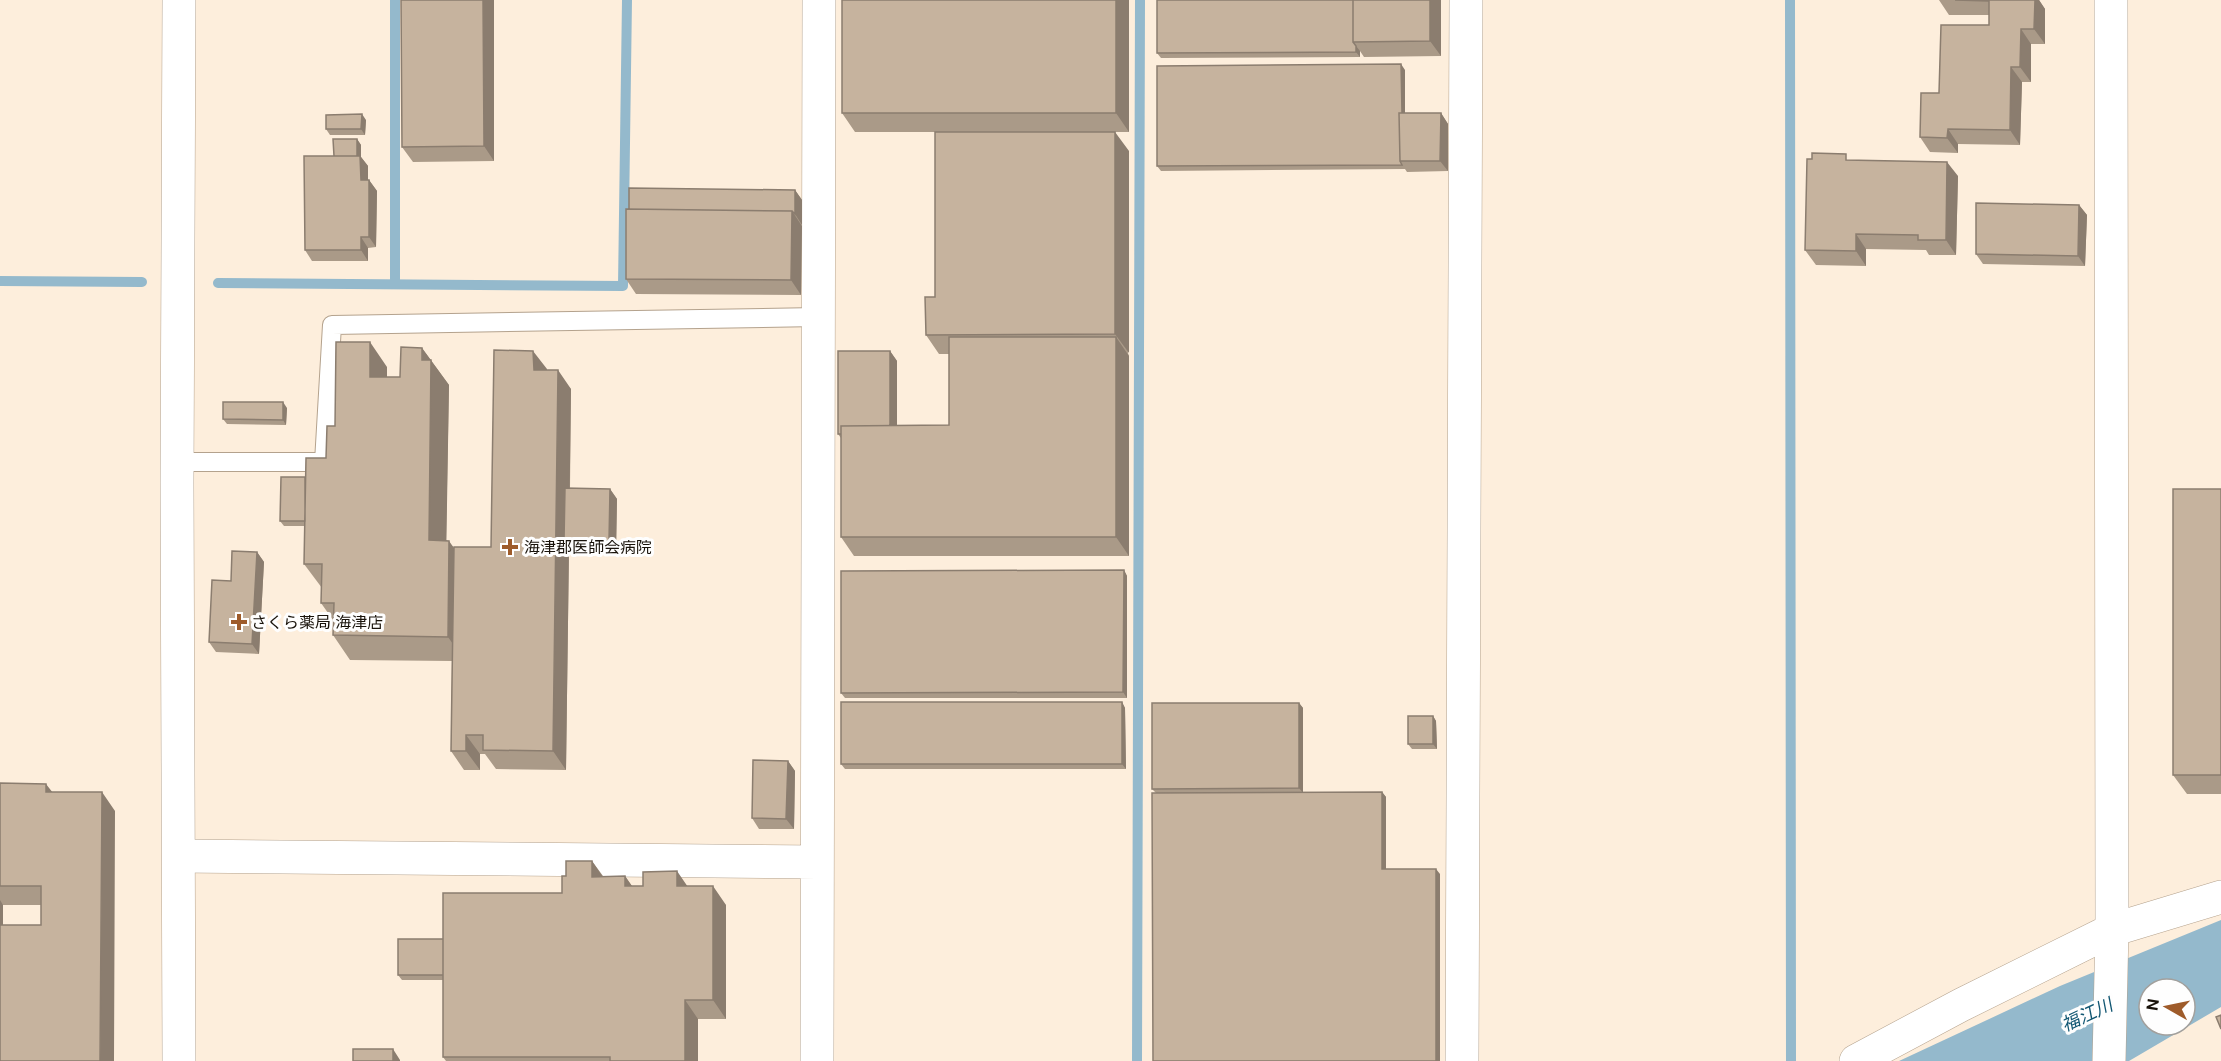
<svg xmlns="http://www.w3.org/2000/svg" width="2221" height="1061" font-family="'DM Sans','Noto Sans JP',sans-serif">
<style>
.water{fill:#94b9cc;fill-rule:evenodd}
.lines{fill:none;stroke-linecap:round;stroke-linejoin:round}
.stream{stroke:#94b9cc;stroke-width:10}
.service-casing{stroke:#b4a28d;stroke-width:20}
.minor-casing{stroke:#b4a28d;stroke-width:34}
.tertiary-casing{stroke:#b4a28d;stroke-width:34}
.service{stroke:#fff;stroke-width:18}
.minor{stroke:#fff;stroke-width:33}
.tertiary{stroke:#fff;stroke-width:33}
.wall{fill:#aa9a88;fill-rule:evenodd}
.shaded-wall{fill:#8b7d6f}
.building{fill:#c6b39e;stroke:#8b7d6f;stroke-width:1.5}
.poi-dot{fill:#9e5b2a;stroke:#fefefe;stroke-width:2}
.labels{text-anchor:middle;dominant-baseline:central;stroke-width:6;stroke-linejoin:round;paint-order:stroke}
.poi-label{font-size:16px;fill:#19130b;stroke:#fefefe;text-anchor:start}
.water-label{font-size:18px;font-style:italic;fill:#125773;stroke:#fefefe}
</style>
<rect width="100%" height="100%" fill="#fdeedc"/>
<path class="water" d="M2221,920V1007L2129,1061H1899L2060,986ZM2149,989H2185V1025H2149Z"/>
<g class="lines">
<path class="stream" d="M1790,0L1791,1061
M0,281L142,282
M218,283L623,286L627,0
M395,284V0
M1137,1061L1140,0"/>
<defs>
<path id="service" d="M178,462H324L332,325L818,317"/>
<path id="minor" d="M179,856L817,862
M817,1061L819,0
M1462,1061L1466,0
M1856,1061L1961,1005L2112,930L2221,897"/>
<path id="tertiary" d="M179,1061L177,483L179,0
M2109,1061L2112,930L2111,0"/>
</defs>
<use href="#service" class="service-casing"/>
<use href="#minor" class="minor-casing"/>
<use href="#tertiary" class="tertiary-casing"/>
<use href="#service" class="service"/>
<use href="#minor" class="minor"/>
<use href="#tertiary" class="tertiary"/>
</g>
<path class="wall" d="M401,0H494V161L413,162L402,147Z
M1129,0V132H975L1129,151L1128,353L1129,356V556H854L841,537V438L838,434L890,351L897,361V426L949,425V354H939L926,335L935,297V132H855L842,113Z
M1157,0H1441V56L1364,57L1360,51V57L1161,58L1157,53Z
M1939,0H2039L2045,9V44H2031V82H2022L2020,145L1958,144V153L1930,152L1920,137L1939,93L1989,25V15H1949Z
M1405,70V113H1441L1448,124V171L1407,172L1405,169L1161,171L1157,166Z
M366,120L365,135H330L326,129Z
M357,139L361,145V157L368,166V180H369L377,191L376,247L368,248V261H312L305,250L334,156Z
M1850,160L1958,176L1956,255H1929L1926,250L1866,249V266L1816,265L1805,250Z
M795,190L802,200L801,295L636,294L626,279Z
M2079,205L2087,215L2085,266L1983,264L1976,254Z
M422,348L449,385L446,540L454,548L491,547L547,370L571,389L570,488L610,489L617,499L616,552L571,551L569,548L566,770L496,769L485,754H480V770H464L451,751L452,661L350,660L333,635V620L321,603L322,588L304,564L305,526H284L280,521L305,477L326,458L335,426L387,367V377H400Z
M287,408L286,425L227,424L223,419Z
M2221,489V794H2187L2173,775Z
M257,552L264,562L259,654L216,652L209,642L231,581Z
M1124,570L1127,576V698H845L841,693Z
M1122,702L1125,708L1126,769H845L841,764Z
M1299,703L1303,708V792H1382L1386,797V869L1440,874V1061L1156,793L1152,789Z
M1433,716L1436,721L1437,749H1412L1408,744Z
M788,761L795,771L794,829H759L752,818Z
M0,783L52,792L115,811L0,1061ZM3,905H41V925H3Z
M592,861L603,876H625L632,886H687L726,905V1019H698V1061H446L443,1057V980H402L398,975L443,939L562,893L566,876Z"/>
<path class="shaded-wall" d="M483,0H494V161L484,146Z
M1116,0H1129V132L1116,113Z
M1430,0H1441V56L1430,41Z
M2035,0H2039L2045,9V44L2034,29Z
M2021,29L2031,44V82L2020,67Z
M1356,46L1360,51V57L1356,52Z
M1401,64L1405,70V161H1402Z
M2011,67L2022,82L2020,145L2010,130Z
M1441,113L1448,124V171L1440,161Z
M362,114L366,120L365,135L361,129Z
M1948,129L1958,144V153L1947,138Z
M1115,132L1129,151V353L1115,334Z
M357,139L361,145V157L368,166V191L361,180L357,159Z
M1947,162L1958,176L1956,255L1946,240Z
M369,180L377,191L376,247L369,237Z
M795,190L802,200V225L795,214Z
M2079,205L2087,215L2085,266L2078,256Z
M792,211L802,226L801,295L791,280Z
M1856,234L1866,249V266L1856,251Z
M361,237L368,248V261L361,250Z
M1116,337L1129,356V556L1116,537Z
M370,342L387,367V402L370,377Z
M422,348L449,385L446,565L429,540Z
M533,351L547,369V389L534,370Z
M890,351L897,361V444L890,433Z
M558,370L571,389L569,541H564L569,548L566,770L553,751Z
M283,402L287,408L286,425L283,420Z
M610,489L617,499L616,552L609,541Z
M449,541L466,565L465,661L448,637Z
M257,552L264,562L259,654L252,644Z
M1124,570L1127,576V698L1123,692Z
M1122,702L1125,708L1126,769L1122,764Z
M1299,703L1303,708V793L1299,788Z
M1433,716L1436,721L1437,749L1433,744Z
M466,735L480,754V770L466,751Z
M788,761L795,771L794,829L786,819Z
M46,784L60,802L46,792Z
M102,792L115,811L114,1061H100Z
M1382,792L1386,797V875L1382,869Z
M592,861L605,880L592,877Z
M1436,869L1440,874V1061H1436Z
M677,871L690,890L677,886Z
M625,876L638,895L625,886Z
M713,886L726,905V1019L713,1000Z
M0,900L3,905V944L0,940Z
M685,1000L698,1019V1061H685Z
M393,1049L400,1060V1061H393Z"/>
<path class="building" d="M401,0H483L484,146L402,147Z
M842,0H1116V113H842Z
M1157,0H1353V42L1356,46V52L1157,53Z
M1353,0H1430V41L1353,42Z
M1955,0H2035L2034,29H2021L2020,67H2011L2010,130L1948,129L1947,138L1920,137L1921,93H1939L1941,25H1989V1Z
M1401,64L1402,113H1399L1400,161L1402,165L1157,166V66Z
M1399,113H1441L1440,161H1400Z
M362,114L361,129H326V115Z
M935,132H1115V334L926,335L925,297H935Z
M333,139H357V156H334Z
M1812,153L1846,154V160L1947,162L1946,240H1918V235L1856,234V251L1805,250L1807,159H1812Z
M304,156H360L361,180H369V237H361V250H305Z
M629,188L795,190V214L792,211L629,209Z
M1976,203L2079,205L2078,256L1976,254Z
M626,209L792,211L791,280L626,279Z
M949,337H1116V537H841V426L949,425Z
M336,342H370V377H400L401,347L422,348V360H431L429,540L449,541L448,637L333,635L334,603H321L322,564H304L306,458H326L327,426H335Z
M494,350L533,351L534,370H558L553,751L483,750V735H466V751H451L454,547H491Z
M838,351H890V426H841V434H838Z
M223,402H283V420L223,419Z
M281,477H305V521H280Z
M565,488L610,489L609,541H564Z
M2173,489H2221V775H2173Z
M232,551L257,552L252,644L209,642L212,580L231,581Z
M1124,570L1123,692L841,693V571Z
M841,702H1122V764H841Z
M1152,703H1299V788L1152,789Z
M1408,716H1433V744H1408Z
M753,760L788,761L786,819L752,818Z
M0,783L46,784V792H102L100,1061H0V925H41V886H0Z
M1382,792V869H1436V1061H1153L1152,793Z
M566,861H592V877L625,876V886H643V872L677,871V886H713V1000H685V1061H610V1057H443V893H562V876H566Z
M398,939H443V975H398Z
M2221,1015V1029L2216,1017Z
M353,1049H393V1061H353Z"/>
<g class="poi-dot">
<path d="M507 538h6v6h6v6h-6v6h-6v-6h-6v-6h6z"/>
<path d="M236 613h6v6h6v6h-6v6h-6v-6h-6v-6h6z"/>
</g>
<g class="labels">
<g class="poi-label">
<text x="524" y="547">海津郡医師会病院</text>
<text x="251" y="622">さくら薬局 海津店</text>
</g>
<g class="water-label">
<text transform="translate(2087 1015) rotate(-25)">福江川</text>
</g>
</g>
<g transform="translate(2167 1007) rotate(279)"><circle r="28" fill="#fefefe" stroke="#a2a09d" stroke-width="1.5"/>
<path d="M0-4.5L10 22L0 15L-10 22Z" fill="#9e5b2a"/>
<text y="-9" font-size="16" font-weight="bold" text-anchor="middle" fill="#19130b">N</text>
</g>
</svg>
